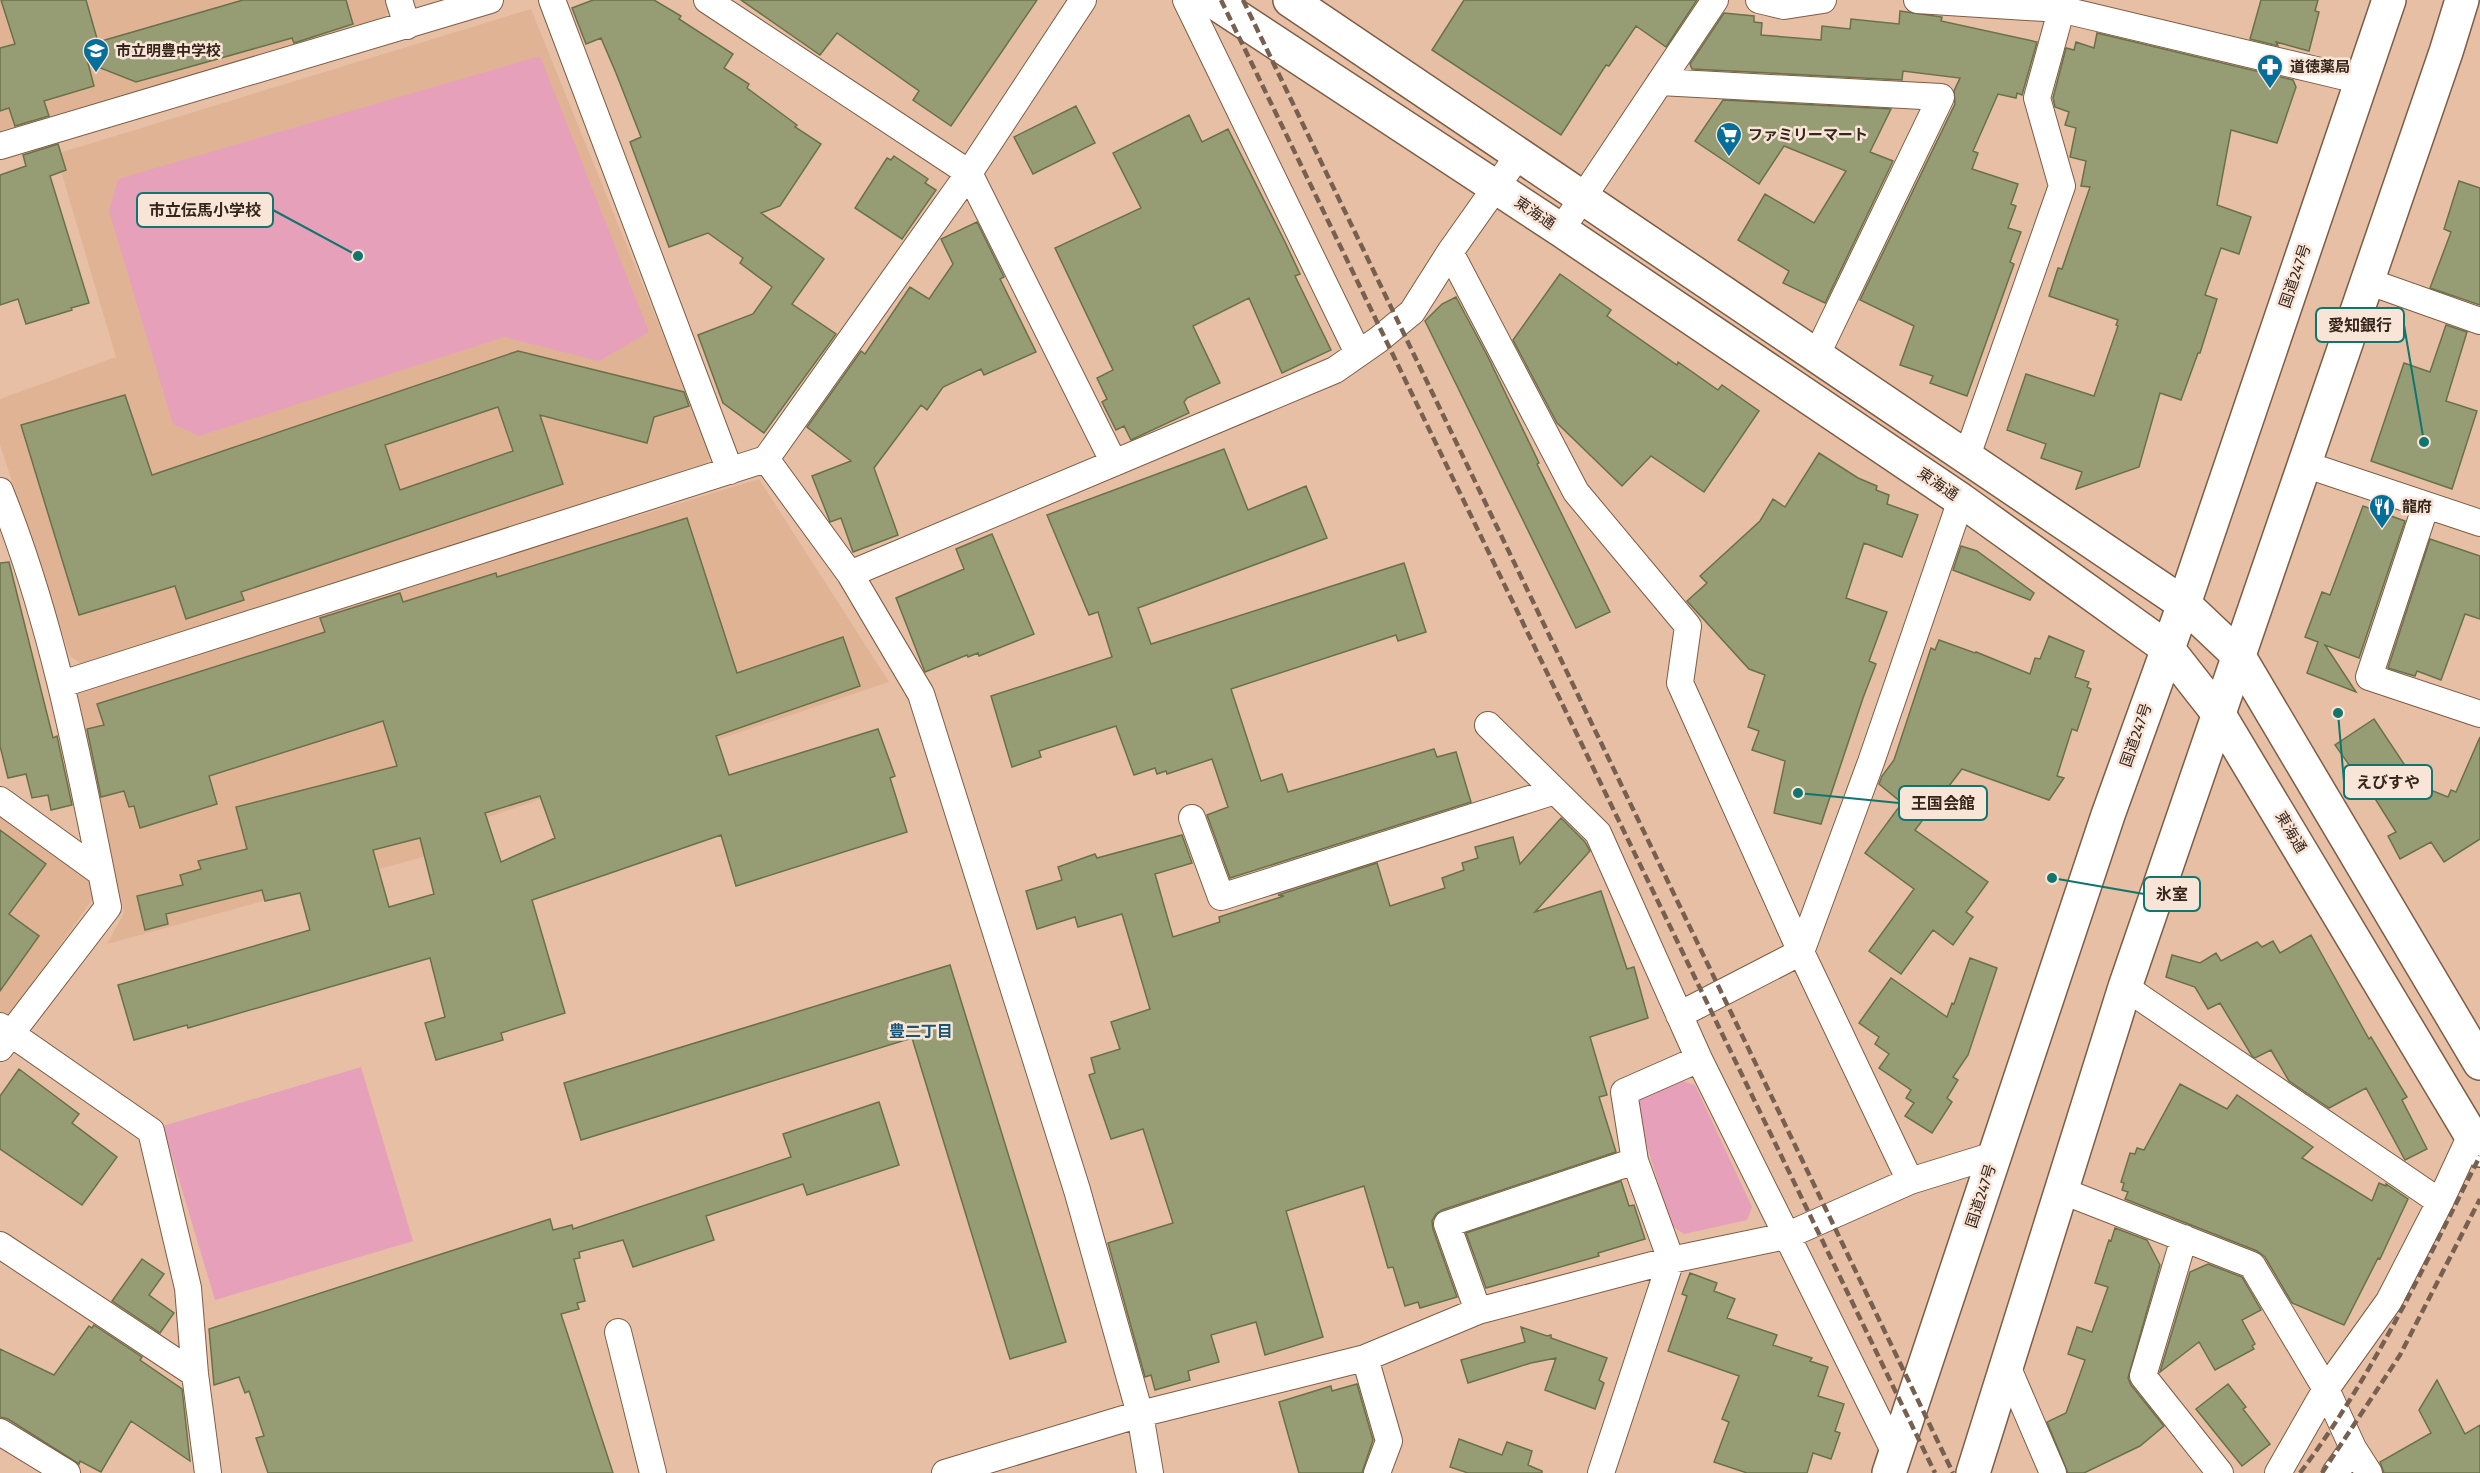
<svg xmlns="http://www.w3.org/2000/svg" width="2480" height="1473" font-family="'Fira Sans','Noto Sans JP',sans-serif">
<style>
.built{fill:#e0b395}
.green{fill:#e6a0b9}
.building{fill:#969d75;stroke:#6a714a;stroke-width:1.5;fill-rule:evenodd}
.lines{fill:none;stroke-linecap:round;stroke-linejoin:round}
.minor-casing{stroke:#7f5c44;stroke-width:28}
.primary-casing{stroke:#7f5c44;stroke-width:36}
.trunk-casing{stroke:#7f5c44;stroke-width:36}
.minor{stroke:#fff;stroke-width:26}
.primary{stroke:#fff;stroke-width:33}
.trunk{stroke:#fff;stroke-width:33}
.rail{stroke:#786050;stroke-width:4.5;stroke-dasharray:9 4.5;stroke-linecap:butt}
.labels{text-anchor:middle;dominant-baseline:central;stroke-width:5;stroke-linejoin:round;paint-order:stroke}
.poi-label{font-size:15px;font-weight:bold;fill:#35261c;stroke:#f9e5d7;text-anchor:start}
.street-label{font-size:15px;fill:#35261c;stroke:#f9e5d7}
.neighbourhood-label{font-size:16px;font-weight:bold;fill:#185575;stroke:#f9e5d7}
.leader{fill:none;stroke:#0f766e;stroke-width:2}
.callout-dot{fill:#0f766e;stroke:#f9e5d7;stroke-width:2}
.callout{fill:#f9e5d7;stroke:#0f766e;stroke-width:2}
.callout-label{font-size:16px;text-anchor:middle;font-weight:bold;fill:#35261c}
</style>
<rect width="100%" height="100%" fill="#e6bfa5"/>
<path class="built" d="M0,0H387L390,8L385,17L0,131Z
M531,9L712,456L703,469L83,665L70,656L0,445V399L116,357L56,154Z
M759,479L889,682L488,817L492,838L107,944L124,913L77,694L83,685Z
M0,813L95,882L92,900L0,1030Z"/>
<path class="green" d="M540,56L649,332L599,361L504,337L199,436L173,424L109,211L118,179Z
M361,1067L413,1241L215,1300L163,1126Z
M1681,1081L1695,1085L1752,1207L1747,1220L1684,1234L1671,1225L1635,1106L1641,1097Z"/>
<path class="building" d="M1,0H86L98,42L243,0H346L353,24L294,43L292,38L136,82L88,63L94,86L44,101L49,116L15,126L9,108L0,111V48L15,44Z
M593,0H654L681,16L679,19L733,54L724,68L749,84L747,88L797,125L795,127L821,144L780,206L761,213L824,259L792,304L836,334L764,433L723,403L698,335L753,314L772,287L740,263L743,258L708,233L669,247L630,142L641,137L616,73L601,38L586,44L572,8Z
M741,0H1037L951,126L913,100L919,91L837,33L820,55Z
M1464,0H1697L1666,47L1636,26L1609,66L1606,65L1561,135L1432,50Z
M2261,0H2318L2315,11L2319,12L2309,51L2276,42L2278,46L2250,39Z
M1900,11L1942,17L1941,21L2037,42L2022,95L2017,93L2016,98L1998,94L1973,151L1978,153L1972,169L2018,184L2011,204L2016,206L2008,228L2021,232L2010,262L2014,264L1967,396L1930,383L1933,376L1900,365L1914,326L1860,300L1955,104L1954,91L1960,78L1903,71L1902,80L1692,69L1690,64L1724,13L1754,16V22L1762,23L1761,35L1821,40L1822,26L1850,29L1851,19L1899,24Z
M2097,33L2293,80L2296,87L2277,143L2231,130L2217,205L2251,217L2239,254L2221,248L2205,295L2217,299L2200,353H2198L2181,400L2160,393L2139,467L2076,489L2082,472L2041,458L2046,444L2007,430L2026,374L2094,396L2118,326L2116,325L2118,320L2049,296L2058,268L2062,269L2090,187L2081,186L2086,161L2070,157L2076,128L2065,125L2069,112L2055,107L2053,98L2066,48L2074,50L2076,42L2094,48Z
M1723,100L1891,109L1870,152L1893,161L1825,303L1783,283L1789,271L1738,240L1765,194L1814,223L1846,171L1784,146L1759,184L1695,141Z
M1076,106L1095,143L1033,174L1014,137Z
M1189,115L1202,142L1228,129L1285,242L1300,274L1295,276L1331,350L1282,373L1249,298L1193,326L1220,383L1187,398L1184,402L1189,413L1131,440L1124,426L1116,430L1102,402L1107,399L1097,378L1113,370L1055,248L1141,208L1113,153Z
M58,144L66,170L50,176L89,303L71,308L72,310L26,324L18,299L0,305V175L26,166L23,155Z
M894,156L928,179L925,183L936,190L902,239L855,208L887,158L891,160Z
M2459,181L2480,188V305L2430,288L2451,232L2444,229Z
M977,222L1004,277L1000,279L1036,352L984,375L981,369L943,387L927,410L921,405L874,468L898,535L853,552L841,518L830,522L829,519L812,476L851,461L807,427L861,351L865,354L910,287L929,299L953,264L941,239Z
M1560,274L1611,310L1607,316L1677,365L1678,362L1718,390L1722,385L1759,411L1704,492L1651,456L1622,486L1557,423L1513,340Z
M1456,297L1488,357L1539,463L1537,464L1610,612L1576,628L1425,321L1442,304Z
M2446,325L2467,332L2446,401L2477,411L2452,489L2371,461L2404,363L2430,372Z
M518,351L684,392L689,406L654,417L647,443L540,415L563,484L241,592L244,600L186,619L175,586L79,615L21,425L125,395L152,475ZM498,407L513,451L400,490L385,445Z
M1224,449L1248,510L1306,486L1327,538L1138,608L1151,644L1404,563L1426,632L1398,641L1396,635L1231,689L1261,781L1282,774L1288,792L1434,749L1437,757L1456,752L1471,802L1230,878L1207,815L1228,807L1212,759L1167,774L1166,771L1157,774L1155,768L1134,775L1116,726L1039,751L1041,757L1012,767L991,696L1112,657L1098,612L1089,615L1047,515Z
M1819,453L1858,478L1877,486L1876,490L1889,495L1887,504L1918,515L1902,557L1864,543L1846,598L1887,612L1869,661L1876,664L1863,698L1821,824L1774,813L1785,761L1752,750L1759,731L1748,727L1765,675L1749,669L1687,601L1707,583L1700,576L1760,521L1773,499L1785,507Z
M2363,506L2405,521L2359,658L2325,645L2356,692L2307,673L2318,642L2305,637L2322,592L2330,595Z
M687,518L737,673L843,637L860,686L716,736L729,775L878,729L895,776L890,778L907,832L736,886L721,835L532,900L565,1013L501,1033L503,1040L436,1060L425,1023L445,1017L430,958L188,1028L187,1025L134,1040L118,985L310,930L300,893L265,901L262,890L166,914L168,924L145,930L137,896L183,885L180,875L201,869L198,861L247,849L236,807L397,766L383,721L209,776L217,804L140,828L134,806L129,807L124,791L101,797L87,729L104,725L97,704L325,632L320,618L400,593L403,602L496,573L497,577ZM540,796L555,838L501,862L485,813ZM420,838L434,894L389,907L373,850Z
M992,534L1034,634L979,656L978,653L968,657L967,655L925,672L896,598L964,569L956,549Z
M2430,539L2480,556V619L2465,614L2441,680L2417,671L2415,676L2388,668Z
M1961,546L1977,551L2034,593L2030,600L1953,570Z
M9,562L53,738L57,736L72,805L51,810L48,795L32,798L26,774L8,778L0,746V563Z
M2049,636L2084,651L2075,677L2089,682L2087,687L2091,689L2077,731L2072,729L2057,776L2064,778L2049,800L1962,769L1915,830L1988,882L1966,912L1973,917L1953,945L1933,930L1901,974L1869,951L1914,889L1865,853L1902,803L1879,784L1882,776L1894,760L1931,648L1935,650L1939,640L1975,653L1976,652L2030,674L2035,658L2040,659Z
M2374,719L2418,785L2448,797L2451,790L2456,792L2480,737V839L2444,862L2431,842L2400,859L2388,836L2396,832L2364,781L2362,783L2335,745Z
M1561,818L1585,842L1590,851L1535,912L1601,891L1627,969L1634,967L1648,1018L1590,1037L1607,1095L1599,1097L1616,1152L1442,1210L1436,1214L1432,1221L1433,1229L1457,1297L1420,1308L1418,1302L1405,1306L1393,1267L1388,1268L1364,1186L1286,1211L1323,1337L1265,1355L1256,1322L1211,1335L1219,1362L1188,1371L1190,1380L1155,1390L1151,1375L1145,1377L1108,1243L1173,1223L1143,1129L1111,1139L1089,1075L1095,1073L1091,1058L1120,1049L1111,1022L1150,1009L1122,914L1078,927L1075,917L1037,929L1026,891L1062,880L1058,867L1095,854L1097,858L1182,835L1192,863L1155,874L1173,937L1220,922L1219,917L1284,896L1278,895L1377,863L1390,906L1445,888L1442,878L1464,870L1462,863L1478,858L1475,847L1513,837L1520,864Z
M0,830L46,864L9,914L39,936L0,991Z
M2311,935L2369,1039L2371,1037L2407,1097L2402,1100L2427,1149L2405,1160L2366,1088L2329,1108L2289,1081L2271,1050L2255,1058L2252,1056L2220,1003L2208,1009L2195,987L2166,977L2172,955L2200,963L2216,953L2221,961L2257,942L2262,947L2273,941L2280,953Z
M1970,958L1997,968L1968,1055L1953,1077L1958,1080L1947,1098L1952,1102L1932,1133L1905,1116L1914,1103L1906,1098L1911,1090L1879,1068L1889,1054L1875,1044L1879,1037L1859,1023L1891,978L1947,1017L1952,1003L1954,1004Z
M950,965L1066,1342L1010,1359L912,1038L581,1140L564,1083Z
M19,1069L79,1114L72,1123L117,1157L82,1205L0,1149V1096Z
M2180,1084L2227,1109L2237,1095L2313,1147L2302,1158L2372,1201L2379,1183L2386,1186V1184L2408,1199L2380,1259L2378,1258L2344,1325L2292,1303L2265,1257L2257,1251L2125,1199L2128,1192L2122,1190L2124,1183L2121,1182L2130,1153L2135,1154L2137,1148L2144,1150Z
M879,1102L899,1165L807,1195L803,1184L706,1216L714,1240L633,1267L623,1240L579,1252L580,1258L574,1259L585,1301L577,1303L579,1309L561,1314L613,1473H268L256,1438L264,1436L249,1391L245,1393L239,1377L214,1385L209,1329L550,1219L553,1230L572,1225L573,1229L791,1157L783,1134Z
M1621,1181L1629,1206L1634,1205L1645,1239L1598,1253L1599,1256L1486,1288L1466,1233Z
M2115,1228L2147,1240L2160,1265L2128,1378L2131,1385L2164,1426L2140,1446L2084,1473H2068L2047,1422L2066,1413L2085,1360L2068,1354L2077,1327L2092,1332L2108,1287L2095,1283L2109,1240L2111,1241Z
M142,1259L164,1274L149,1295L174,1313L160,1333L112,1301Z
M2208,1264L2242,1277L2261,1310L2242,1320L2255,1344L2252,1346L2254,1349L2215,1370L2199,1342L2160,1372L2190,1272Z
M1690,1273L1717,1283L1714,1291L1735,1299L1727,1318L1777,1335L1773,1345L1812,1358L1810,1361L1828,1367L1818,1396L1844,1404L1835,1431L1840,1433L1831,1459L1813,1453L1807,1473H1747L1714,1462L1729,1422L1722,1419L1739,1376L1668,1351L1687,1296L1682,1294Z
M94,1325L142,1357L140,1360L182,1389L190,1461L131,1421L101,1472L80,1461L79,1464L8,1419L0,1417V1349L54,1375L89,1326L92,1328Z
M1521,1327L1547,1336L1551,1335V1338L1607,1358L1599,1380L1604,1383L1595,1409L1545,1390L1556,1358L1531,1363L1468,1383L1461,1360L1525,1342Z
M2437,1380L2465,1434L2480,1425V1473H2384L2380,1462L2431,1433L2419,1410Z
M1357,1384L1373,1440L1362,1473H1299L1279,1402L1331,1386L1332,1391Z
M2228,1384L2246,1407L2243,1409L2270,1444L2242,1466L2196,1409Z
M1459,1439L1502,1455L1507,1442L1532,1451L1528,1465L1542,1471V1473H1468L1450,1467Z"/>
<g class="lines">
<defs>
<path id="minor" d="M399,0L407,26
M552,0L730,471
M707,0L969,173L1114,463
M1186,0L1358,353
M1759,0L1784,6L1823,0
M1917,0L2060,9L2362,81
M1660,82L1941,97L1817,354
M0,146L490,0
M1520,153L1450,252L1576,492L1688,626L1680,683L1801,952L1910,1181
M1561,230L1715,0
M2367,281L2480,321
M1967,456L2062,186L2037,98L2064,0
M766,459L850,574L921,694L1077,1190L1140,1414L1150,1473
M2304,464L2480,523
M0,491C54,625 80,767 108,907L0,1048
M2426,505L2369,677L2480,714
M850,574L1335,370L1378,340L1412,312L1450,252
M62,684L766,459L969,173L1083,0
M1488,725L1598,833L1699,1059L1896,1455
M0,800L101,873
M1192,818L1221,897L1555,791
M2125,987L2440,1202
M1679,1015L1801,952L1871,762L1961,500
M0,1026L151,1131L188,1288L195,1374L208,1473
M2060,1190L2252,1265L2326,1389L2353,1448L2369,1473
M2184,1238L2143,1376L2220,1473
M0,1245L195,1374
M1478,1311L1447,1224L1635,1161
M618,1332L653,1473
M1365,1358L1389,1441L1377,1473
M2007,1366L2053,1473
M0,1432L67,1473
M945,1473L1140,1414L1365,1358L1478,1311L1671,1260L1786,1236L1910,1181L1994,1155
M1601,1473L1671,1260L1635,1161L1624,1092L1699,1059
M2278,1473L2326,1389L2389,1301L2440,1202L2471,1135
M2335,1473L2353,1448"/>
<path id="primary" d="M1211,0L1561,230L1961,500L2167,648L2218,713L2480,1150
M1290,0L2184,604L2238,655L2480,1063"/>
<path id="trunk" d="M1889,1473L2108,815L2184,604L2389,0
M1973,1473L2125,987L2446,52L2462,0"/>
</defs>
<use href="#minor" class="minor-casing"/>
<use href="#primary" class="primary-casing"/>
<use href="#trunk" class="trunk-casing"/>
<use href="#minor" class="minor"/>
<use href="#primary" class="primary"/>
<use href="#trunk" class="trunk"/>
<path class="rail" d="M1221,0L1935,1473
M1243,0L1953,1473
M2300,1473C2373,1376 2425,1264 2480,1156
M2322,1473L2400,1355L2480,1199"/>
</g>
<defs>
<symbol id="school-pin" viewBox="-11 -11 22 30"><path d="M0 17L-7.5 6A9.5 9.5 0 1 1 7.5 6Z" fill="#066e9b" stroke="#f9e5d7"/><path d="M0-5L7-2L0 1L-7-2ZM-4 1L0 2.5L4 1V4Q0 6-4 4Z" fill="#fff"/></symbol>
<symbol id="pharmacy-pin" viewBox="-11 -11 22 30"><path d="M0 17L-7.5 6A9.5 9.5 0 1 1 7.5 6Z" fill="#066e9b" stroke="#f9e5d7"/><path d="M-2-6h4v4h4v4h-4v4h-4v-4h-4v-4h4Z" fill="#fff"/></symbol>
<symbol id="supermarket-pin" viewBox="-11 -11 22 30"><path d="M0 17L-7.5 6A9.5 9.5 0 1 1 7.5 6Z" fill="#066e9b" stroke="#f9e5d7"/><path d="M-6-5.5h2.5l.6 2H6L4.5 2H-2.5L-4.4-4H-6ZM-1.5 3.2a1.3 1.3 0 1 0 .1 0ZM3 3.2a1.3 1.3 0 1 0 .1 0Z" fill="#fff"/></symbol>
<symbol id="restaurant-pin" viewBox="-11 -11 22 30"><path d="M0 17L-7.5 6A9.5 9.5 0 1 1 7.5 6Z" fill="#066e9b" stroke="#f9e5d7"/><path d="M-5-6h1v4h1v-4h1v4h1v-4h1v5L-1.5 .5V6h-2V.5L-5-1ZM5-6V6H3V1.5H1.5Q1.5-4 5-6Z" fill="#fff"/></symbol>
</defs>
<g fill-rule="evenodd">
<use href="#school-pin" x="81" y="36" width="30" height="40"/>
<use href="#pharmacy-pin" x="2255" y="52" width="30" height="40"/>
<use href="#supermarket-pin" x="1714" y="120" width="30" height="40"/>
<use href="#restaurant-pin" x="2367" y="492" width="30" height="40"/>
</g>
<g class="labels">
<g class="poi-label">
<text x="116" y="51">市立明豊中学校</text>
<text x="2290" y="67">道徳薬局</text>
<text x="1748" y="135">ファミリーマート</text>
<text x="2402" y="507">龍府</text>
</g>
<g class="street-label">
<text transform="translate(1535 213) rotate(34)">東海通</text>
<text transform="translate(2295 276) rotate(-71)">国道247号</text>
<text transform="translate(1938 484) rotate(34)">東海通</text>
<text transform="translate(2136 735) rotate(-71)">国道247号</text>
<text transform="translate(2291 832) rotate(59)">東海通</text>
<text transform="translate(1981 1196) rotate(-72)">国道247号</text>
</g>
<g class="neighbourhood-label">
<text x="921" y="1031">豊二丁目</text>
</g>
</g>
<path class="leader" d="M358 256L273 210M2424 442L2404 325M2338 713L2344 782M1798 793L1899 803M2052 878L2144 894"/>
<g class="callout-dot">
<circle cx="358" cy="256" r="6"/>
<circle cx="2424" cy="442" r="6"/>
<circle cx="2338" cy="713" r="6"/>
<circle cx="1798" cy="793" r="6"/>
<circle cx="2052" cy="878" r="6"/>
</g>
<g class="callout">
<rect x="137" y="193" width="136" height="34" rx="6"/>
<rect x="2316" y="308" width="88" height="34" rx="6"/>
<rect x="2344" y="765" width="88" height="34" rx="6"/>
<rect x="1899" y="786" width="88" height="34" rx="6"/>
<rect x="2144" y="877" width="56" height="34" rx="6"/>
</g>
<g class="callout-label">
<text x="205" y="216">市立伝馬小学校</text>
<text x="2360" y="331">愛知銀行</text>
<text x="2388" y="788">えびすや</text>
<text x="1943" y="809">王国会館</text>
<text x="2172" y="900">氷室</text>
</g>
</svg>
